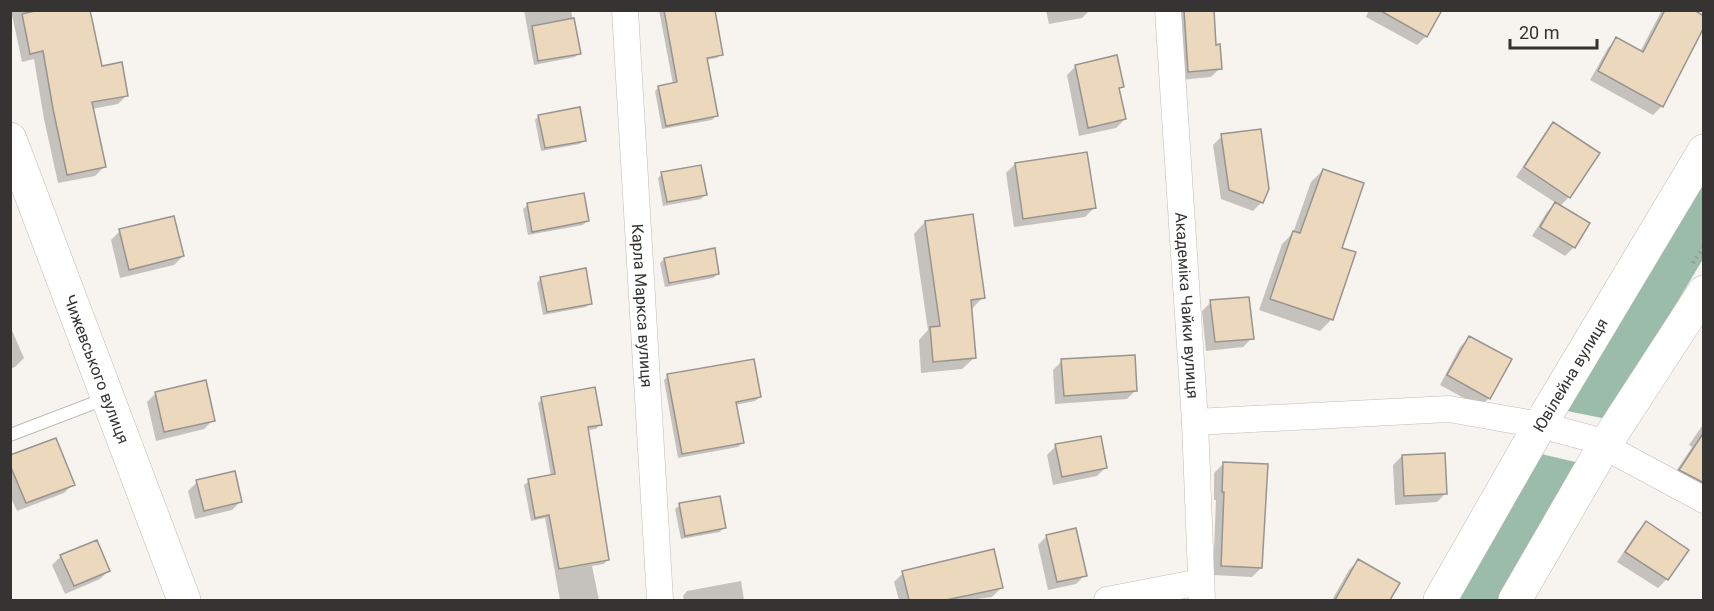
<svg xmlns="http://www.w3.org/2000/svg" width="1714" height="611" font-family="Roboto,sans-serif">
<style>
.forest{fill:#9cbcab}
.shadow{fill:#0003}
.building{fill:#ecd8bc;stroke:#989490;stroke-width:1.5}
.lines{fill:none;stroke-linecap:round;stroke-linejoin:round}
.lane-casing{stroke:#c0bdb8;stroke-width:14}
.street-casing{stroke:#c0bdb8;stroke-width:27}
.secondary-casing{stroke:#c0bdb8;stroke-width:34}
.path{stroke:#999793;stroke-width:4;stroke-dasharray:1.5 4.5;stroke-linecap:butt}
.lane{stroke:#fff;stroke-width:12}
.street{stroke:#fff;stroke-width:26}
.secondary{stroke:#fff;stroke-width:33}
.labels{text-anchor:middle;dominant-baseline:central;stroke-width:4.5;stroke-linejoin:round;paint-order:stroke}
.street-label{font-size:16px;fill:#353432;stroke:#f7f3ee}
</style>
<rect width="100%" height="100%" fill="#f7f3ee"/>
<path class="forest" d="M1703,162V259L1607,419L1557,409Z
M1537,453L1584,464L1503,600H1451Z"/>
<path class="shadow" d="M11,10H88L100,68L127,95L118,104L92,109L104,167L95,176L58,183L44,119L34,59L22,62Z
M524,10H571L579,53L575,57L534,65Z
M659,10H713L721,54L717,58L706,60L716,116L712,120L662,129L655,91L659,87L673,84Z
M1046,10H1088V12L1082,18L1049,24Z
M1171,10H1212L1215,46L1220,68L1211,77L1180,80Z
M1369,10H1440L1426,36L1417,45L1366,17Z
M1662,10H1691L1662,106L1653,115L1590,80L1608,48L1617,39L1640,52Z
M1076,66L1123,86L1118,90L1125,119L1116,128L1079,136L1067,75Z
M539,116L584,140L580,144L541,151L535,120Z
M1554,124L1569,197L1560,206L1574,247L1565,256L1532,236L1547,212L1556,203L1516,177L1545,133Z
M1222,136L1262,202L1253,211L1221,199L1213,145Z
M1015,164L1094,208L1085,217L1014,227L1006,173Z
M1323,170L1340,249L1332,319L1320,331L1259,310L1282,244L1293,233L1311,182Z
M662,174L705,195L701,199L663,206L658,178Z
M528,205L587,221L583,225L528,235L523,209Z
M925,222L983,297L972,309L974,358L962,369L921,373L919,340L928,330L914,234Z
M120,231L183,256L174,265L120,278L111,240Z
M664,259L718,274L713,278L665,287L660,263Z
M541,278L590,303L586,307L543,315L537,283Z
M1211,302L1252,338L1243,347L1206,351L1202,311Z
M10,326L24,358L15,367L10,369Z
M1469,338L1489,398L1480,407L1440,385L1460,347Z
M1062,361L1136,390L1127,399L1055,404L1053,370Z
M668,376L760,397L755,401L735,405L742,443L738,447L678,458L664,380Z
M156,393L213,420L204,429L156,441L147,402Z
M542,399L600,424L596,429L587,430L608,559L604,564L592,566L599,600H560L545,518L531,521L524,485L529,481L551,476L538,403Z
M1704,423V482L1694,491L1671,479L1692,447L1689,445Z
M1056,446L1106,467L1097,476L1053,485L1047,455Z
M1402,456L1446,493L1437,502L1395,505L1393,465Z
M10,457L73,484L64,493L17,511L10,496Z
M1223,464L1261,568L1252,577L1213,575L1216,500H1214V473Z
M197,482L241,501L232,510L195,519L188,491Z
M680,505L724,527L720,532L681,539L675,509Z
M1646,523L1687,550L1667,579L1658,588L1617,562L1637,532Z
M1047,536L1085,575L1076,584L1048,590L1038,545Z
M61,556L109,570L100,579L65,594L52,565Z
M1358,561L1398,583L1388,600H1332L1349,570Z
M903,573L1001,588L992,597L970,600H899L894,582Z
M741,581L744,600H684L683,596L687,591Z"/>
<path class="building" d="M39,10H90L102,66L122,62L128,96L92,102L106,167L67,175L53,109L43,51L30,54L22,14Z
M664,10H715L723,55L707,58L718,116L666,126L658,86L677,82Z
M1184,10H1214L1216,45L1220,44L1222,69L1188,72Z
M1379,10H1442L1427,37Z
M1665,10H1694L1704,16V27L1663,107L1598,71L1616,37L1643,52Z
M574,18L581,54L538,61L532,26Z
M1117,55L1124,87L1119,88L1126,119L1088,128L1075,65Z
M580,107L586,141L545,148L538,115Z
M1553,122L1600,153L1570,198L1524,167Z
M1261,129L1269,189L1263,203L1229,190L1221,134Z
M1087,152L1096,208L1023,219L1015,163Z
M701,165L707,195L667,202L661,172Z
M1323,169L1364,183L1342,248L1356,252L1333,320L1270,299L1293,231L1300,233Z
M584,193L589,221L532,232L527,203Z
M1555,202L1590,223L1575,248L1540,227Z
M973,214L985,298L971,300L976,358L933,362L930,327L940,326L925,221Z
M174,216L184,256L129,270L119,229Z
M715,248L719,274L669,283L664,258Z
M586,268L592,304L547,312L540,277Z
M1249,297L1254,339L1215,342L1210,300Z
M1469,336L1512,359L1490,399L1447,375Z
M1135,355L1137,391L1064,396L1061,359Z
M754,359L761,397L736,402L744,443L682,454L667,374Z
M206,380L215,421L164,432L155,392Z
M595,387L602,425L588,427L609,560L559,569L549,515L535,518L528,479L555,474L541,397Z
M1704,432V483L1679,470Z
M1101,436L1107,468L1062,477L1055,444Z
M56,438L75,485L26,503L10,465V455Z
M1445,453L1447,494L1404,496L1402,455Z
M1223,462L1268,464L1262,568L1221,566L1224,492H1222Z
M235,471L242,502L204,511L196,480Z
M720,496L726,528L685,536L679,503Z
M1646,521L1689,550L1668,580L1625,552Z
M1076,528L1087,576L1057,582L1046,535Z
M97,540L110,571L74,586L60,555Z
M994,549L1003,588L946,600H909L902,571Z
M1358,559L1400,583L1390,600H1335Z"/>
<g class="lines">
<defs>
<path id="lane" d="M10,435L107,398"/>
<g id="street">
<path id="s1" d="M625,10L660,600"/>
<path id="s2" d="M1168,10L1195,422L1202,600"/>
<path d="M1195,422L1449,409L1540,425L1589,438L1704,500"/>
<path d="M1107,600L1200,582"/>
</g>
<g id="secondary">
<path id="s3" d="M10,139L184,600"/>
<path id="s4" d="M1440,600L1540,425L1704,151"/>
<path d="M1515,600L1604,446L1704,292"/>
</g>
</defs>
<use href="#lane" class="lane-casing"/>
<use href="#street" class="street-casing"/>
<use href="#secondary" class="secondary-casing"/>
<path class="path" d="M1693,263L1704,246"/>
<use href="#lane" class="lane"/>
<use href="#street" class="street"/>
<use href="#secondary" class="secondary"/>
</g>
<g class="labels">
<g class="street-label">
<text stroke="none"><textPath href="#s1" startOffset="296">Карла Маркса вулиця</textPath></text>
<text stroke="none"><textPath href="#s2" startOffset="296">Академіка Чайки вулиця</textPath></text>
<text stroke="none"><textPath href="#s3" startOffset="246">Чижевського вулиця</textPath></text>
<text stroke="none"><textPath href="#s4" startOffset="260">Ювілейна вулиця</textPath></text>
</g>
</g>
<rect width="1714" height="611" fill="none" stroke="#353432" stroke-width="24"/>
<path d="M1510 39v9h87v-9" fill="none" stroke="#353432" stroke-width="3"/>
<text x="1519" y="39" font-size="18" fill="#353432" stroke="#f7f3ee" stroke-width="4.5" paint-order="stroke">20 m</text>
</svg>
